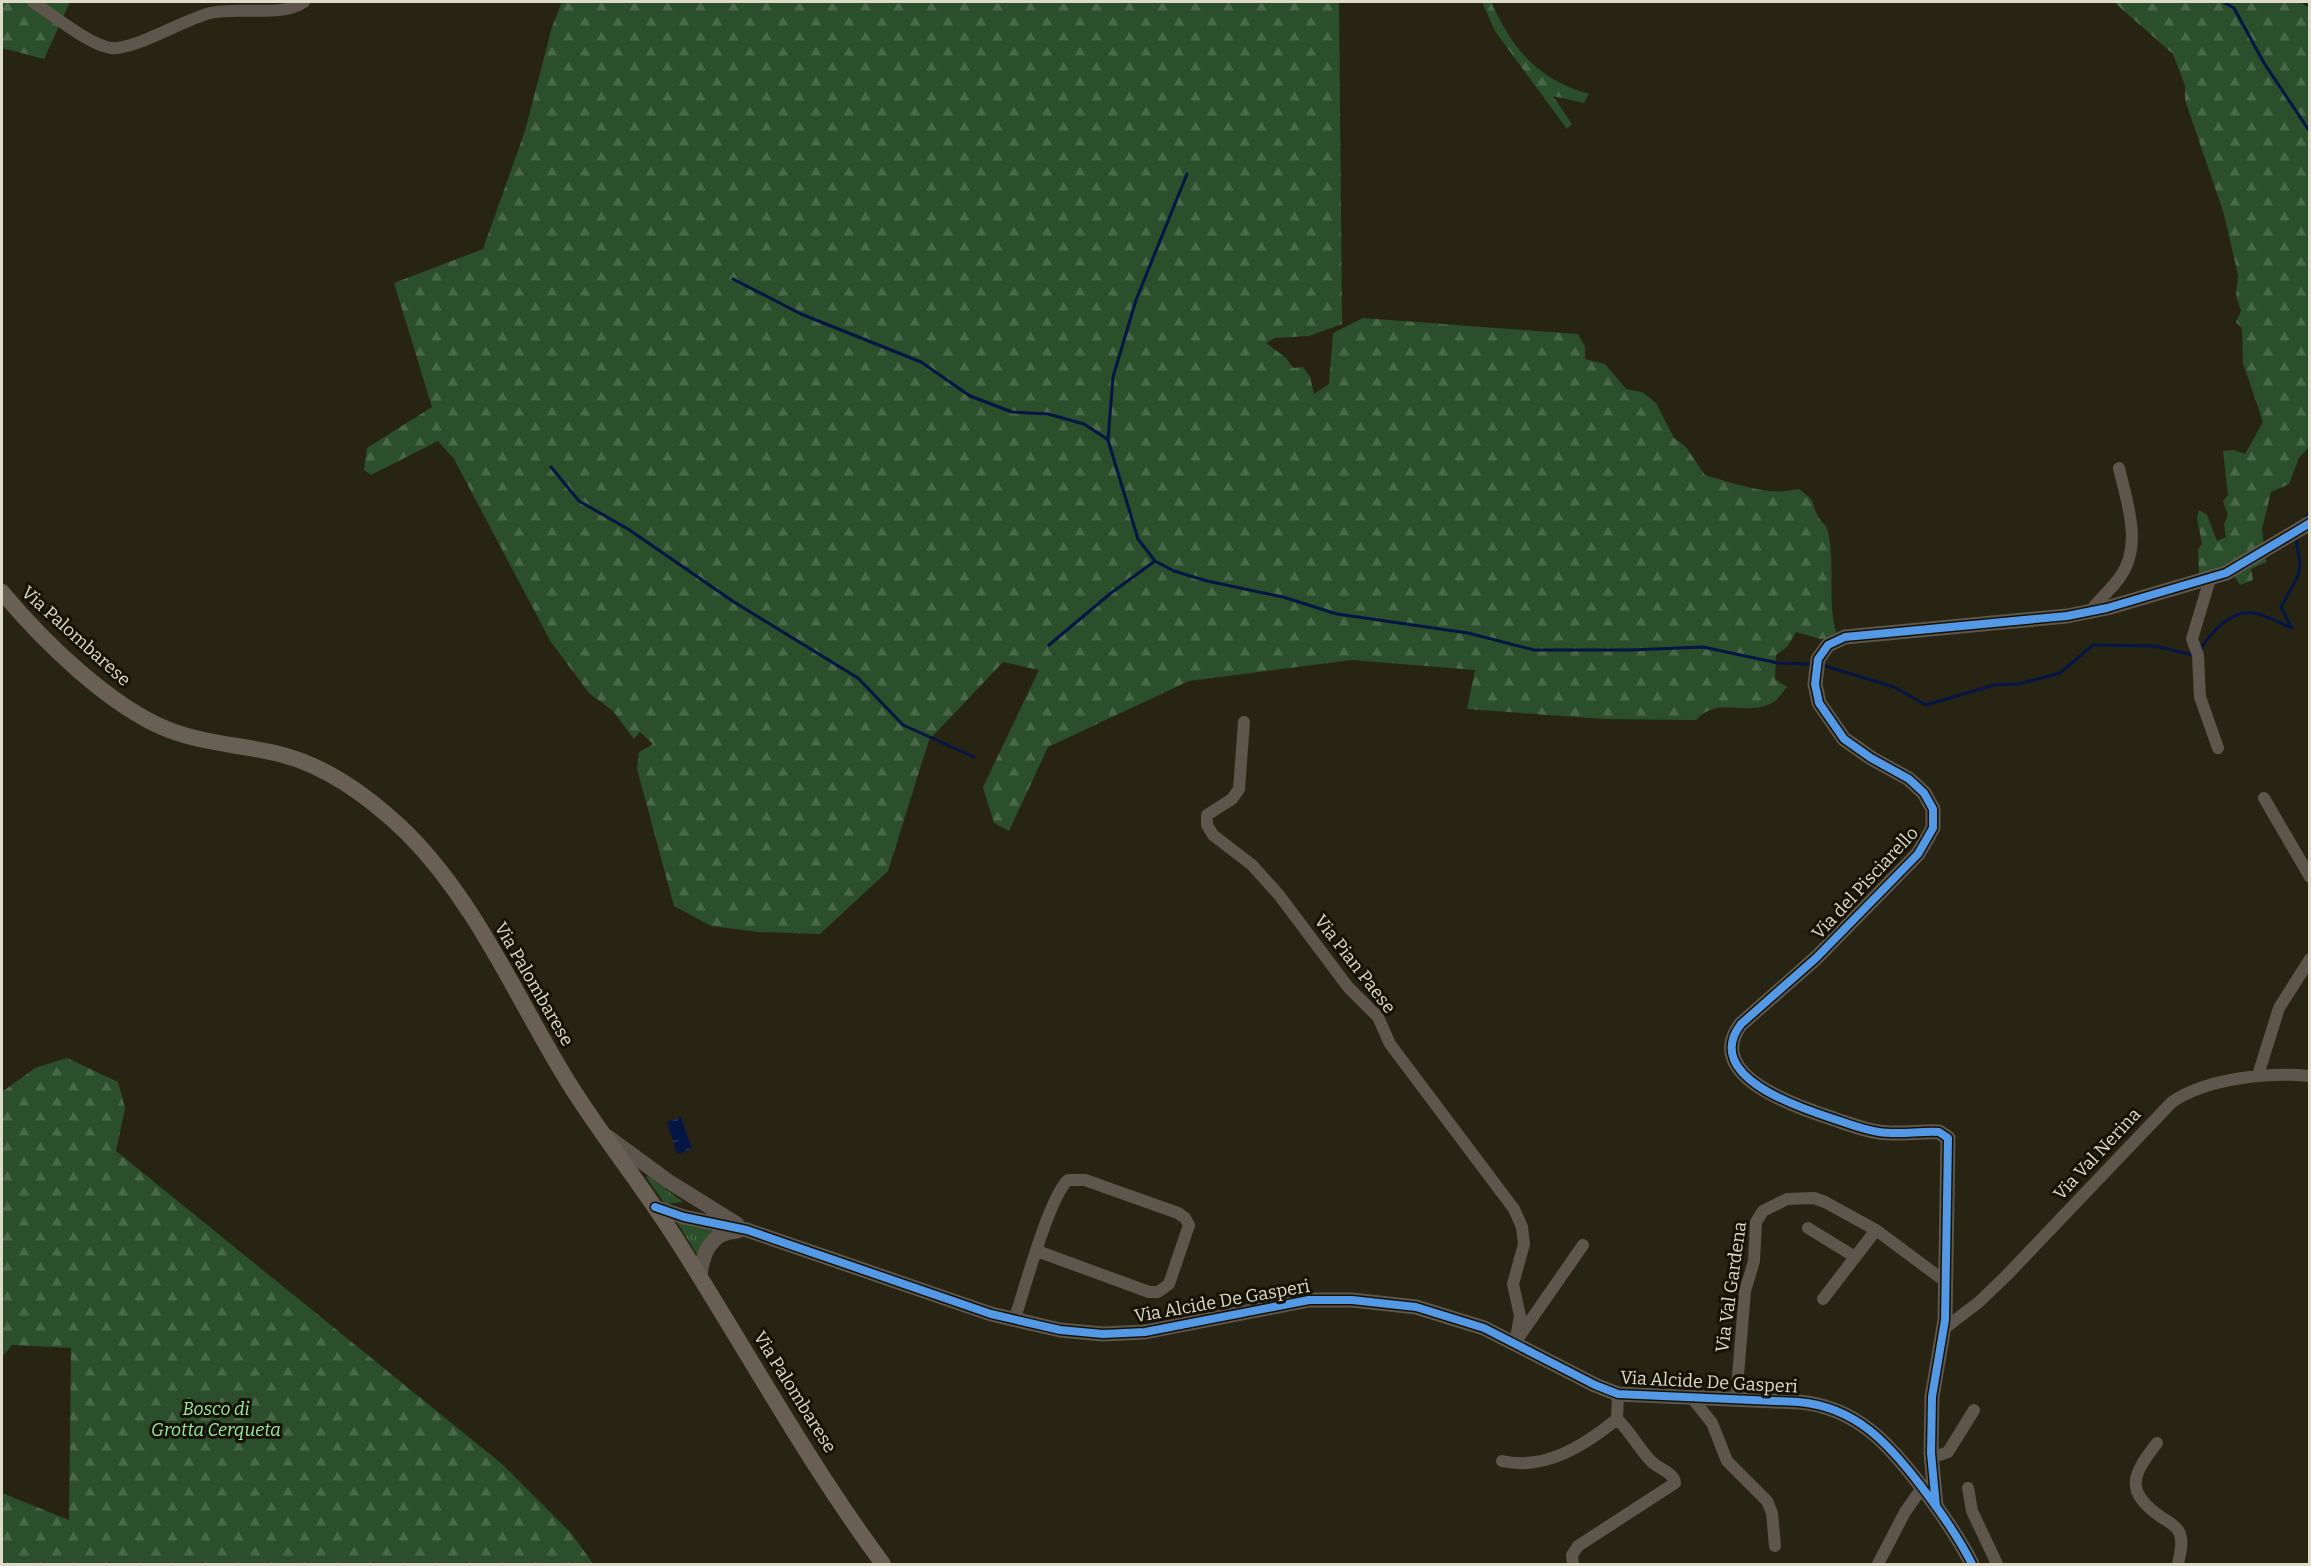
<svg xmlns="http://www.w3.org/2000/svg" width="2311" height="1566" font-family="Bitter,serif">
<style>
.grass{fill:url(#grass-tufts)}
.forest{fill:url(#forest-firs)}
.water{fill:url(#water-ripples)}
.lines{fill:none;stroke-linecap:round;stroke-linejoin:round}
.stream{stroke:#051544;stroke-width:3}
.minor{stroke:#5e554c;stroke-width:12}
.tertiary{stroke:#5e554c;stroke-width:15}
.secondary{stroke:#695f54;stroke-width:16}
.cycleway-casing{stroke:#161206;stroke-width:11}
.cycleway{stroke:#5399e6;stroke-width:8}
.labels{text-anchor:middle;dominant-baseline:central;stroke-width:6;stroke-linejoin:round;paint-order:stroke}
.street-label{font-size:18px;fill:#dfdbc9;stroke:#161206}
.park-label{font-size:18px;font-style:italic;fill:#99ec9f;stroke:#161206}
</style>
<defs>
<pattern id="grass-tufts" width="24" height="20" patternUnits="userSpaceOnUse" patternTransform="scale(1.5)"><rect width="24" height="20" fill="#2b4f2b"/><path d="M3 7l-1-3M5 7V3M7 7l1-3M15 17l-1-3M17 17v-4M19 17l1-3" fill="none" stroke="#496848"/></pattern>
<pattern id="forest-firs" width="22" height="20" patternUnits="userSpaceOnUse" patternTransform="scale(1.5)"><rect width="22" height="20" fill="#2b4f2b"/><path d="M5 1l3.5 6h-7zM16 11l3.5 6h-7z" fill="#496848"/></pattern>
<pattern id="water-ripples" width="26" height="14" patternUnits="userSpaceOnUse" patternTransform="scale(1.5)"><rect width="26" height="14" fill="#051544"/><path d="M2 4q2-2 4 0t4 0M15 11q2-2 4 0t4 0" fill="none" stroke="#29365e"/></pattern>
</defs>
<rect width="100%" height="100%" fill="#282413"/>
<path class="grass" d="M648,1176L683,1202L665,1204L646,1177Z
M675,1219L719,1231L698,1256Z"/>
<path class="forest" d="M2,2H70L44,59L2,48Z
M562,2H1339L1342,324L1309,336L1275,338L1266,343L1286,358L1293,368L1303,367L1310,377L1314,394L1329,384L1333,333L1363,318L1578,334L1585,347V359L1605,364L1626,389L1642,392L1656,403L1674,438L1686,447L1705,475C1734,483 1768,497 1799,489C1819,504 1809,500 1819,518C1821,522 1826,524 1827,529C1837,560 1825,613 1839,638L1820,639L1796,632L1787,647L1776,655L1775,679L1787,687C1783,691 1779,698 1775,701C1749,719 1719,694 1696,720L1605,719L1467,709L1475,670L1352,660L1189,681L1048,747L1009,831L994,823L983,787L1039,670L1003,662L929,740L888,871L820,934L759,932L711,926L674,906L637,769L639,752L653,744L640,732L634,739L613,711L589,693L551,642L454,459L438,441L371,475L364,470L367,448L432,407L394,283L483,249L525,131L552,27Z
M1482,2H1491C1513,50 1538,80 1589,94L1584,103L1553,96L1572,124L1567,129L1495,31Z
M2114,2H2300L2309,8V447L2299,458L2289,484L2271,492L2262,529L2266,562L2251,569L2253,580L2240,585L2234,576L2199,575L2198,549L2202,544L2197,518L2199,510L2207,515L2217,541L2226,537L2224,524L2228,515L2223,501L2228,495L2223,451L2234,450L2245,454L2263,422L2243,363L2242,329L2236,322L2241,311L2236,296L2238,275L2224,214L2185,100V86L2173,54Z
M67,1058L118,1082L125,1108L116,1151L502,1464L572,1534L593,1564H2V1493L69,1520L71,1348L12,1345L2,1357V1092L35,1068Z"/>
<path class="water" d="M681,1117L692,1149L677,1154L667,1122Z"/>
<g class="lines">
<path class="stream" d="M2223,2L2234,8L2264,63L2310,132
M1187,174L1136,300L1113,377L1108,440L1138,539L1155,561L1174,571L1207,581L1283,597L1337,614L1468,633L1534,650H1630L1703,647L1778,663L1812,664
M733,279L801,314L921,362L970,396L1012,412L1048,414L1084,424L1107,439
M551,467L579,501L628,529L734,602L858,678L903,725L974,757
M2304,520L2310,511
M2291,627L2281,607L2298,576L2300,563L2296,539
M1049,645L1111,593L1155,561
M2200,650C2211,633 2229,611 2252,613C2264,614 2280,623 2292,628
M1822,665L1894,687L1926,705L1994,685L2018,684L2060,673L2093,645L2155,646L2193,655"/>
<path class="minor" d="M33,2C53,15 89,45 111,48C133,51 185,19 210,13C237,6 282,18 304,2
M2210,579L2192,639L2198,655L2200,697L2218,748
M2089,613C2098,600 2111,590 2120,577C2143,545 2127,503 2119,468
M1244,722L1239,789L1232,799L1207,815V825L1213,835L1252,865L1279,895L1348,987L1378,1017L1390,1044L1514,1209L1522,1227L1524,1244L1513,1284L1520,1316L1515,1343
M2264,798L2310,877
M2258,1075L2279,1008L2310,959
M1808,1228L1855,1257
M1823,1299L1876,1230
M1014,1321C1024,1291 1049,1197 1068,1180H1085L1178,1213L1185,1218L1189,1225L1169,1284L1158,1292H1149L1037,1251
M1945,1328L1979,1302L2007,1275L2172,1102C2207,1078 2269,1072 2310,1076
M1519,1337L1583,1245
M1692,1398L1712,1423L1727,1461L1767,1501L1772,1513L1775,1546
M1736,1400L1745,1291L1754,1261L1756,1222L1763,1211L1787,1199L1814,1198L1825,1202L1876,1230L1946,1282
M2157,1443C2132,1475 2124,1491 2161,1517C2167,1521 2176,1525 2179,1532C2184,1541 2180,1554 2178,1564
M1931,1453L1940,1455L1948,1452L1974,1410
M1502,1461C1545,1471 1585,1445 1617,1419L1618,1394
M1968,1488L1972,1511L1997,1564
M1573,1564L1572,1555L1578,1546L1675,1483C1674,1472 1658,1469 1651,1461C1638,1448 1631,1432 1617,1419
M1878,1564L1905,1512L1922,1488"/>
<path class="tertiary" d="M608,1137L668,1181L737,1224
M655,1207L684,1217L747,1230L991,1314L1060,1330L1103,1334L1145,1332L1309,1300H1352L1416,1307L1484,1328L1595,1385L1618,1394L1799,1402C1856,1407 1889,1444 1921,1486C1940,1511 1958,1536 1972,1564
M700,1277C702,1253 711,1232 738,1231
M1936,1506L1931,1453L1932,1397L1945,1320L1948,1138L1939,1132C1919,1131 1899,1135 1879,1132C1864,1130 1849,1124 1834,1119C1800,1108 1701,1076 1741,1024L1816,958L1918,854L1933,828V809L1924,793L1909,779L1871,758L1844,739L1819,703L1815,684L1818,659L1828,645L1845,637L2067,616L2107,608L2226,573L2310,523"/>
<path class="secondary" d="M2,592C42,640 110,707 169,730C203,743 240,745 275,753C325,764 372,799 408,834C479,906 517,1000 570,1085C604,1139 644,1188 678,1242C746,1349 808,1463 883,1564"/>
<defs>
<path id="cycleway" d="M655,1207L684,1217L747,1230L991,1314L1060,1330L1103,1334L1145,1332L1309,1300H1352L1416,1307L1484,1328L1595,1385L1618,1394L1799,1402C1856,1407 1889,1444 1921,1486C1940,1511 1958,1536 1972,1564
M1936,1506L1931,1453L1932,1397L1945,1320L1948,1138L1939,1132C1919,1131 1899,1135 1879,1132C1864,1130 1849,1124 1834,1119C1800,1108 1701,1076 1741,1024L1816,958L1918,854L1933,828V809L1924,793L1909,779L1871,758L1844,739L1819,703L1815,684L1818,659L1828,645L1845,637L2067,616L2107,608L2226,573L2310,523"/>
</defs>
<use href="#cycleway" class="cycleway-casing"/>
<use href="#cycleway" class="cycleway"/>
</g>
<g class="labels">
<g class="street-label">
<text transform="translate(76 636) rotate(42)">Via Palombarese</text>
<text transform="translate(1865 883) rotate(-47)">Via del Pisciarello</text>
<text transform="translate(1355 964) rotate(52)">Via Pian Paese</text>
<text transform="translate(534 984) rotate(60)">Via Palombarese</text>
<text transform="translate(2097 1154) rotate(-47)">Via Val Nerina</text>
<text transform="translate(1731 1287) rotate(-82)">Via Val Gardena</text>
<text transform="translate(1222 1301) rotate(-10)">Via Alcide De Gasperi</text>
<text transform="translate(1709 1382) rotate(3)">Via Alcide De Gasperi</text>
<text transform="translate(795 1392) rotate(58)">Via Palombarese</text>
</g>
<g class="park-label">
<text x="216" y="1409">Bosco di<tspan x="216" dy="21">Grotta Cerqueta</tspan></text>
</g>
</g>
<rect width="2311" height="1566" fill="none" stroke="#dfdbc9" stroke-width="6"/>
</svg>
